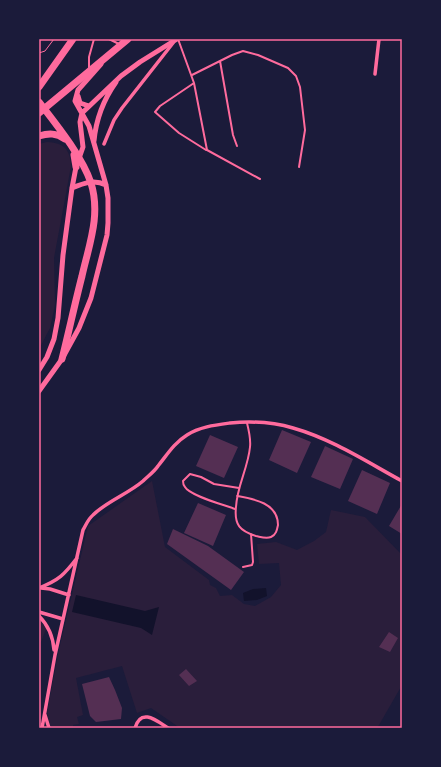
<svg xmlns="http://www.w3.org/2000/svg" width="441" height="767" font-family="'Noto Serif',serif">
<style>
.green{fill:#2a1e3b}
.water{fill:#12122b}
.building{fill:#542f53}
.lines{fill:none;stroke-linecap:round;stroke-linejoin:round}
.path{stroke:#ff6b9d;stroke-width:1}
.service{stroke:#ff6b9d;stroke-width:2}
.minor{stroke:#ff6b9d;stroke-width:3.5}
.secondary{stroke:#ff6b9d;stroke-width:5}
.motorway{stroke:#ff6b9d;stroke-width:7}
.neatline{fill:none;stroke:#ff6b9d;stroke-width:1.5}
</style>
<rect width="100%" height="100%" fill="#1b1b3a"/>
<path class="green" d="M47,142C64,143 70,149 71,166L54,258L55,305L50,328L39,349V144Z
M152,481L165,547L209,580L210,585L216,588L220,596L232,595L244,604L255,606L271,597L281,585L279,563L259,564L257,544L276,542L297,550L314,541L326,532L331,510L365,517L402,555V685L379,725L376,728H180L151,708L137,713L122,666L76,678L83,715L77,717L79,724L73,725V728H51L47,713L58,654L88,526Z
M39,618L46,629L41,642H39Z"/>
<path class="water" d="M266,588L267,596L257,600L244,601L243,593L253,589Z
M76,595L145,611L159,607L152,635L141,628L72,612Z"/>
<path class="building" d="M282,430L311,442L297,473L269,460Z
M210,435L238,447L224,478L196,466Z
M325,446L353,459L340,489L311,477Z
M362,470L390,483L377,514L348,501Z
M198,503L226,515L213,546L184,533Z
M402,504V534L389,526Z
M173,529L208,546L244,572L231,590L167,544Z
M389,632L398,638L390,652L379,647Z
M186,669L197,681L189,686L179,675Z
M109,677L115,690L122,708L121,719L96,722L90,716L82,684Z"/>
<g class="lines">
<path class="path" d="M39,53L45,51L54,39"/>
<path class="service" d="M109,39L119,44
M178,39L194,83L207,150L260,179
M220,61L233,135L237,146
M89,69V57L94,39
M192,75L232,55L243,51L258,55L288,68L296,76L300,87L305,130L299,167
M194,83L160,106L155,112L179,133L206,150
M237,496C254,499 278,503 278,525C277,530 276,535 271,537C266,539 261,537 256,536C240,531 234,525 236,507C237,486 248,468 250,447C251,439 249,431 247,423
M235,509C225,505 190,496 185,487C183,485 183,484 183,481L190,474L201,477L214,484L239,488
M243,567L252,565L253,562L251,534"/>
<path class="minor" d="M375,74L379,39
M104,144L114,120L122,108L173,43
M39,588C59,580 64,575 77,558
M41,588L50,589L69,595
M39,612L63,619
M39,616C49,626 53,636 54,650
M45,715L49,728
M42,728L55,655L83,530C86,525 88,519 93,515C107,501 128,494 143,481C148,476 154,472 158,466C167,455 174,443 187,435C199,427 215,425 230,423C251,421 273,422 293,428C332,439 367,462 402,481
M135,728C141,707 157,721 168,728"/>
<path class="secondary" d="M78,96L80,103L89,106
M94,141C96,119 104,99 116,82
M72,188C84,183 94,179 106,185
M39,370L47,357L54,339L58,318L63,255L72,188L76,167L83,147L80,122L82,113L121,76L140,62L177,39
M39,391L62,359L79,328L91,298L107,235L108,223V198L106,185L89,126L75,101L78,90L101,64"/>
<path class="motorway" d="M39,87L73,39
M39,102C56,124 82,156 91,183C101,215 89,245 82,276C75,303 69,331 62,359
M39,113L128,39
M39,136C49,133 56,133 65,139
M74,155L76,167"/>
</g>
<rect width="441" height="767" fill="none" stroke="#1b1b3a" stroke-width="80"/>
<rect x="40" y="40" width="361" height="687" class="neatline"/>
</svg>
